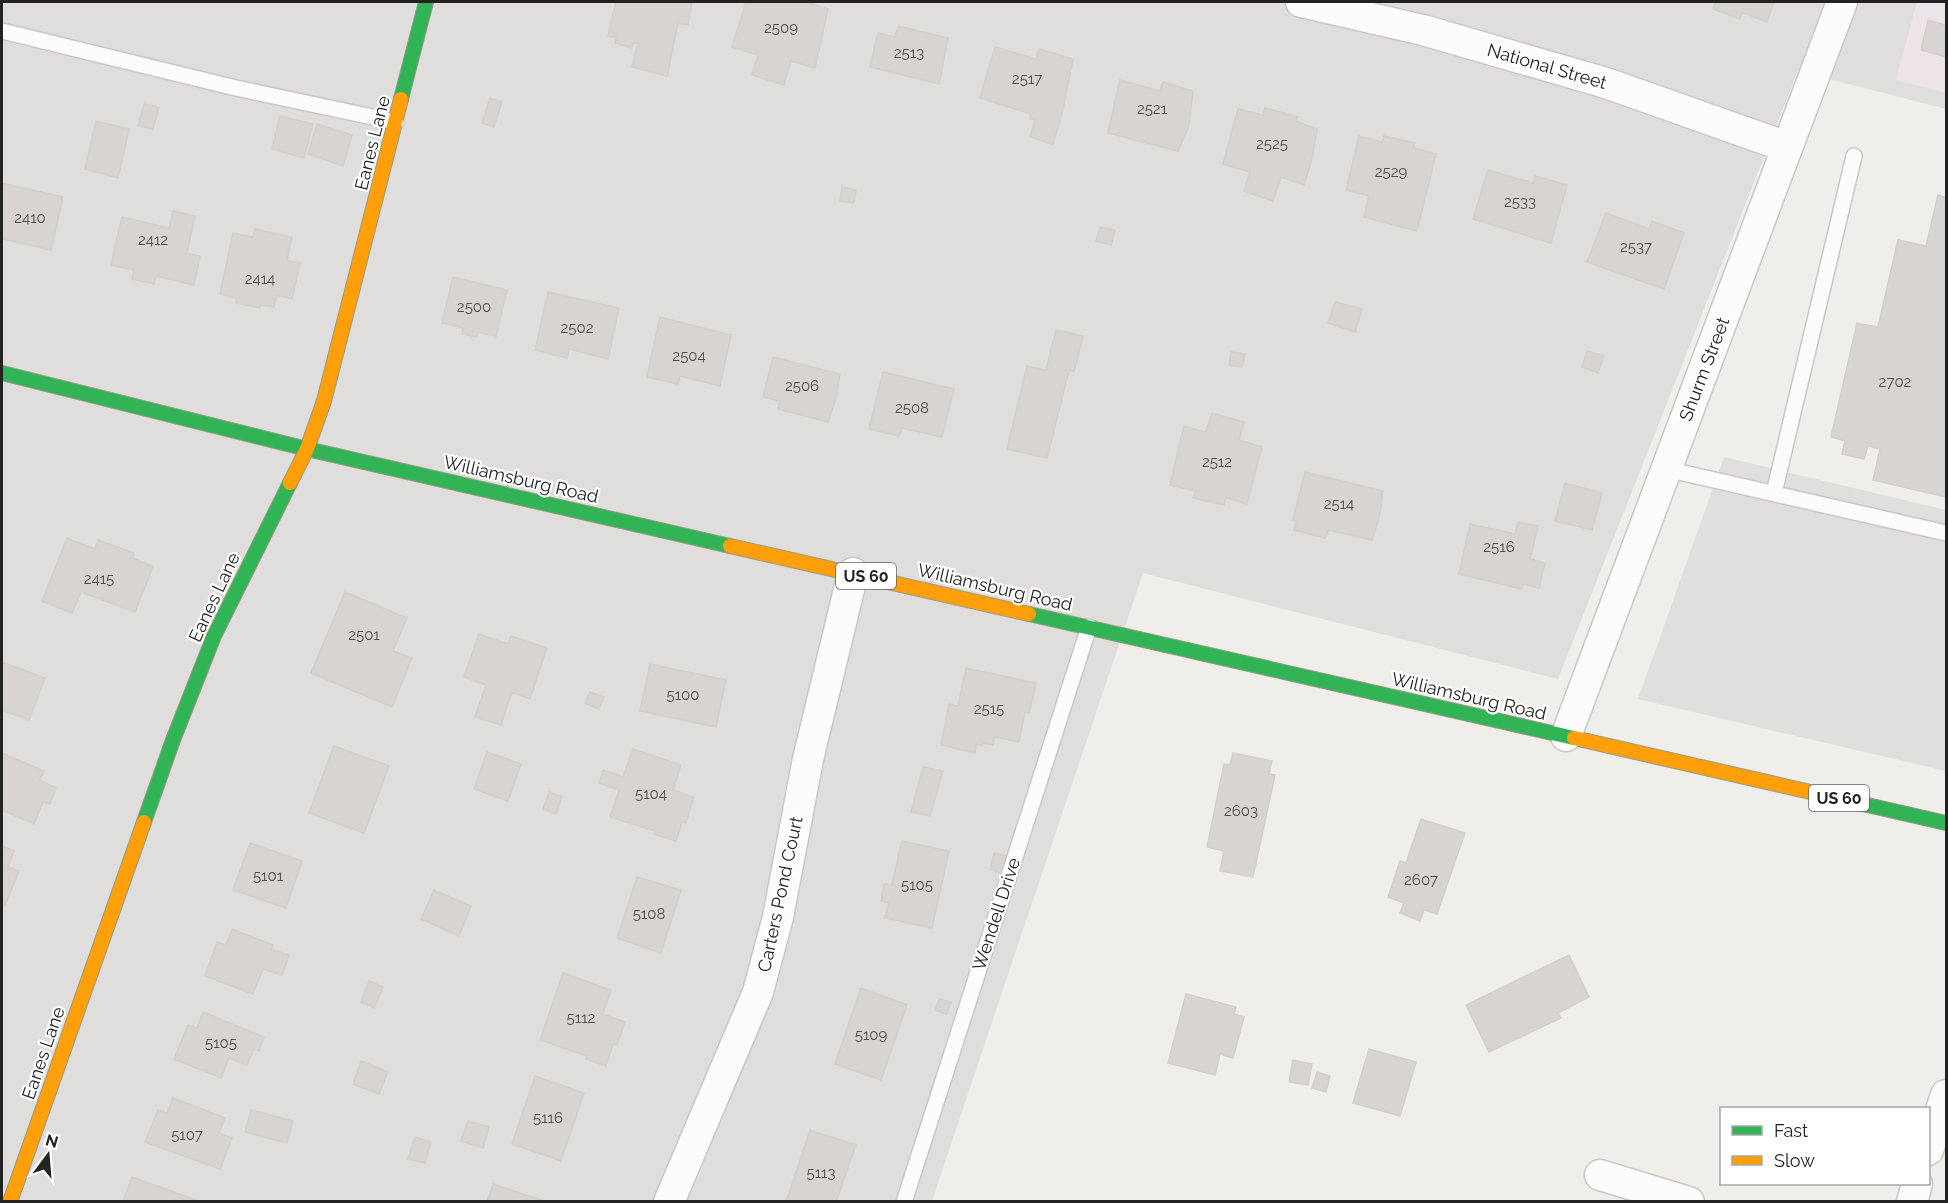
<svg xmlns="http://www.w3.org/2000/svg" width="1948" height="1203" font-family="Raleway,sans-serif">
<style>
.residential{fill:#dfdedc}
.industrial{fill:#ede4e9}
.parking{fill:#e0dfde}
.building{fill:#d7d4d2;stroke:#d3d0cc;stroke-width:1.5}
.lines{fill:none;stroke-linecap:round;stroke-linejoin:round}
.lane-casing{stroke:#c9c8c7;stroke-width:18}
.street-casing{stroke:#c9c8c7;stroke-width:33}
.fast-casing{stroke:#999a82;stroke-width:16}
.slow-casing{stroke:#999a82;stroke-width:16}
.lane{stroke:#fdfcfc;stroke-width:15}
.street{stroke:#fdfcfc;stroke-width:30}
.fast{stroke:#30b455;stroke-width:14}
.slow{stroke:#ff9f0a;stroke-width:14}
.labels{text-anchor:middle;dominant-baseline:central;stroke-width:4.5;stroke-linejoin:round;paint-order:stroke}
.number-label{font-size:15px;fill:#4f4e4e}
.shield{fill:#fff;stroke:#646464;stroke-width:1.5}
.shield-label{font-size:16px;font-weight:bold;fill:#222}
.street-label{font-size:18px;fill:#222;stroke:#fff}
</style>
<rect width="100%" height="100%" fill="#f0eeeb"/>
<path class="residential" d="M2,2H1946V109L1798,71L1558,679L1143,573L932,1201L2,1202Z"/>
<path class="industrial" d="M1917,2H1946V93L1896,80Z"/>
<path class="parking" d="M1724,457L1946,510V771L1638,699Z"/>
<path class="building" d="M616,2H692L688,25L678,23L667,76L632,67L638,43H633L632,48L615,43L616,38L608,36Z
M746,2H806L828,9L815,68L791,61L784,85L752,75L758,55L732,47Z
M1712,2H1774L1767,22L1742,12L1740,19L1713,9L1715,3Z
M1928,20L1946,25V57L1921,50Z
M898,26L948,38L939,84L870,67L878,33L895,37Z
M995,47L1036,59L1039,49L1073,59L1062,114L1053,144L1030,137L1035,120L1030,119L1031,114L980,98Z
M1120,80L1160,91L1163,82L1193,91L1189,126L1178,151L1108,133Z
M490,98L502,102L494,127L482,123Z
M144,104L159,107L153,129L138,126Z
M1265,108L1298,117L1296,121L1317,129L1312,159L1304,185L1281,177L1273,201L1244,191L1250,172L1223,164L1238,109L1263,115Z
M280,116L313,124L304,158L272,149Z
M96,121L129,129L118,178L85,169Z
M317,124L352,135L343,166L308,154Z
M1359,136L1382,142L1384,136L1415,143L1414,148L1436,154L1417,231L1364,217L1369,196L1346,190Z
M1488,170L1533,183L1535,176L1567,185L1551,243L1473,219Z
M2,183L63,197L51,250L2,239Z
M842,187L856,190L854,203L840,201Z
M1938,195L1946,197V497L1873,480L1880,449L1868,446L1864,459L1842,454L1845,441L1831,437L1857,323L1878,327L1898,240L1926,246Z
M173,211L195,216L187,253L200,256L194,285L156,276L154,284L132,279L134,270L111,265L122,217L169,228Z
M1606,213L1649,229L1652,221L1684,233L1664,289L1587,262Z
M1100,227L1115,230L1111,245L1096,241Z
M255,229L292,237L287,260L300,263L292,299L277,295L274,307L261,305L260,308L236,303V298L220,294L233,233L253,237Z
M453,277L507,290L496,336L478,332L476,337L462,334L463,328L442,323Z
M548,292L619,308L608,359L569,349L567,358L535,350Z
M1335,302L1362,309L1355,332L1328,323Z
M660,317L731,335L720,386L680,376L678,384L647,377Z
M1056,330L1083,336L1074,372L1069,370L1047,458L1007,449L1027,366L1046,370Z
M1587,351L1604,356L1598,373L1582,367Z
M1231,352L1245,354L1242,367L1229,365Z
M773,357L840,374L836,398L828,422L778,409L780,401L763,397Z
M883,372L954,389L942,437L902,428L899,436L869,429Z
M1212,413L1244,422L1239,440L1262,447L1247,504L1226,498L1224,505L1193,498L1195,491L1170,485L1184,426L1206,432Z
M1305,472L1383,491L1379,518L1372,540L1329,530L1325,538L1294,530L1296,521L1293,520Z
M1565,483L1602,493L1592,530L1555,521Z
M1518,522L1538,526L1530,559L1545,563L1539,588L1523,584L1522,589L1459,574L1470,524L1515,534Z
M67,538L95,549L98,540L134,553L133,558L153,567L135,612L81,592L72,613L42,601Z
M345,592L407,618L393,651L412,658L392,707L311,673Z
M479,634L508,644L511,636L547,648L530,699L512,692L501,725L475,717L486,685L464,677Z
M2,662L45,678L29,720L2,710Z
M650,664L726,680L716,727L640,711Z
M966,668L1036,683L1029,713L1025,712L1019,742L995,737L993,745L983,743L982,746L976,744L975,753L941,745L949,704L958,706Z
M590,692L604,697L599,709L585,703Z
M334,746L389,766L364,833L309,813Z
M633,749L681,765L673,790L694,797L686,823L682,822L676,841L654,834L655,831L610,817L619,790L599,783L603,770L623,777Z
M487,752L521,764L508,801L474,789Z
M2,753L44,771L39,780L56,788L50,804L43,802L34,824L2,810Z
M1233,753L1272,761L1269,774L1275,775L1253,877L1220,871L1224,851L1207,847L1224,764L1230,765Z
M923,767L943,771L930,816L911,812Z
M549,792L562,797L556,814L543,809Z
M1421,819L1465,833L1437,914L1424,910L1420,921L1400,913L1404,903L1388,897L1400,861L1406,863Z
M902,841L949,851L932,928L885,918L889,903L881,901L884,884L892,885Z
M250,843L302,861L286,908L233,890Z
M2,846L14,851L8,867L19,871L5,906L2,905Z
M994,853L1007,856L1003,873L990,870Z
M637,877L681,890L661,953L617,938Z
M434,890L471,906L459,936L421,919Z
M232,929L273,945L271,949L289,955L282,975L263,969L253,994L205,976L217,942L226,945Z
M1569,955L1589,997L1558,1013L1561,1018L1489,1052L1466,1005Z
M563,973L611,990L603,1014L625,1022L617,1045L613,1044L606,1066L586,1059L587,1056L540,1040Z
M369,981L383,987L374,1008L361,1002Z
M861,988L907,1005L881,1080L835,1064Z
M1186,994L1236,1007L1234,1014L1244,1017L1233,1058L1220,1054L1215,1075L1168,1063Z
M939,999L951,1002L947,1014L935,1010Z
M203,1012L264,1037L259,1051L254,1049L247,1065L229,1058L221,1078L174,1059L188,1025L197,1028Z
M1369,1049L1416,1062L1400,1116L1353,1103Z
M1293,1060L1312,1064L1308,1085L1289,1082Z
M361,1061L388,1072L379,1094L353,1084Z
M1317,1072L1330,1076L1326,1092L1312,1088Z
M535,1076L584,1093L561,1161L512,1144Z
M173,1098L225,1118L219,1133L232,1138L220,1169L145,1142L158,1110L167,1113Z
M251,1110L293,1121L287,1143L245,1132Z
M468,1121L489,1127L483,1148L461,1141Z
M810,1130L856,1145L836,1202H786Z
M415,1137L431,1142L425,1163L408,1159Z
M132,1177L199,1201V1202H123Z
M493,1184L541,1200V1202H487Z"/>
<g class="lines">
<defs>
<path id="lane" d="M2,31L236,88L396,122
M1666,469L1946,533
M1774,493L1854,156
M904,1202L1089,627"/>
<path id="street" d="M1301,2L1423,30L1606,83L1787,147
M1566,736L1842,2
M1928,1150L1946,1095
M1600,1175L1689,1202
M669,1202L758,992L778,917L808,759L853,573
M1912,1202L1917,1184"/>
<path id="fast" d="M401,99L426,2
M2,373L307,449L730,546
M1029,614L1574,738
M1841,799L1946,823
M144,822L173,740L214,636L290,483"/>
<path id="slow" d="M290,483L307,449L324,401L401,99
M730,546L1029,614
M1574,738L1841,799
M10,1202L144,822"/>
</defs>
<use href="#lane" class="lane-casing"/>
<use href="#street" class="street-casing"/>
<use href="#fast" class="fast-casing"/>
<use href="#slow" class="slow-casing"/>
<use href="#lane" class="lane"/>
<use href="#street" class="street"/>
<use href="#fast" class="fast"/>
<use href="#slow" class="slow"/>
</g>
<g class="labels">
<g class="number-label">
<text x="781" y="28">2509</text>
<text x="909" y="53">2513</text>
<text x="1027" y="79">2517</text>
<text x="1152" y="109">2521</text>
<text x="1272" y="144">2525</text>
<text x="1391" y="172">2529</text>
<text x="1520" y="202">2533</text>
<text x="30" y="218">2410</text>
<text x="153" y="240">2412</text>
<text x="1636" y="247">2537</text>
<text x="260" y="279">2414</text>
<text x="474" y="307">2500</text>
<text x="577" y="328">2502</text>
<text x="689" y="356">2504</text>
<text x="1895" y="382">2702</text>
<text x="802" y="386">2506</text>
<text x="912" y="408">2508</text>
<text x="1217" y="462">2512</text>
<text x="1339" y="504">2514</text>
<text x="1499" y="547">2516</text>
<text x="99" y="579">2415</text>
<text x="364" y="635">2501</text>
<text x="683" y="695">5100</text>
<text x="989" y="709">2515</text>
<text x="651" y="794">5104</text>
<text x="1241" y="811">2603</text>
<text x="268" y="876">5101</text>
<text x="1421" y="880">2607</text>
<text x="917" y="885">5105</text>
<text x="649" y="914">5108</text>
<text x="581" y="1018">5112</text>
<text x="871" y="1035">5109</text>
<text x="221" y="1043">5105</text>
<text x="548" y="1118">5116</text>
<text x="187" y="1135">5107</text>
<text x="821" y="1173">5113</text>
</g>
<g class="shield">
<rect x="836" y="563" width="60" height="26" rx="4.5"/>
<rect x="1809" y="785" width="60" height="26" rx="4.5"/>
</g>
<g class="shield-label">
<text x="866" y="576">US 60</text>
<text x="1839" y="798">US 60</text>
</g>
<g class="street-label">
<text transform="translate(1547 66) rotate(16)">National Street</text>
<text transform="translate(372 143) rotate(-76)">Eanes Lane</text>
<text transform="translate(1704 369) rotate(-69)">Shurm Street</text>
<text transform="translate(521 479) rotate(13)">Williamsburg Road</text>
<text transform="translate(995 587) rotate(13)">Williamsburg Road</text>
<text transform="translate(214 597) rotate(-65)">Eanes Lane</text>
<text transform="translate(1469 696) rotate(13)">Williamsburg Road</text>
<text transform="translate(780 894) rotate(-78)">Carters Pond Court</text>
<text transform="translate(996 914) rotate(-72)">Wendell Drive</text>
<text transform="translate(43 1053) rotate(-71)">Eanes Lane</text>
</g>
</g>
<rect width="1948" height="1203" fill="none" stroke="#222222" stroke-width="6"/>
<rect x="1720" y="1107" width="210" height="78" fill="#ffffff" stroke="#a7a7a7" stroke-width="1.5"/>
<rect x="1732" y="1126" width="30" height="9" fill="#30b455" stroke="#a7a7a7" stroke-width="1.5"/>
<text x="1774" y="1137" font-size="18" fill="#222222">Fast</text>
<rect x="1732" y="1156" width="30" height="9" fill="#ff9f0a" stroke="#a7a7a7" stroke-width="1.5"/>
<text x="1774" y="1167" font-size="18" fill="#222222">Slow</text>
<g transform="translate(48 1155) rotate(16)" stroke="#ffffff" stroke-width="4.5" paint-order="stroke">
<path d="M0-4.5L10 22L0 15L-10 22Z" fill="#222222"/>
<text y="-9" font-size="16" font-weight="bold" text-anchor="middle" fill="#222222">N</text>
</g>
</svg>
